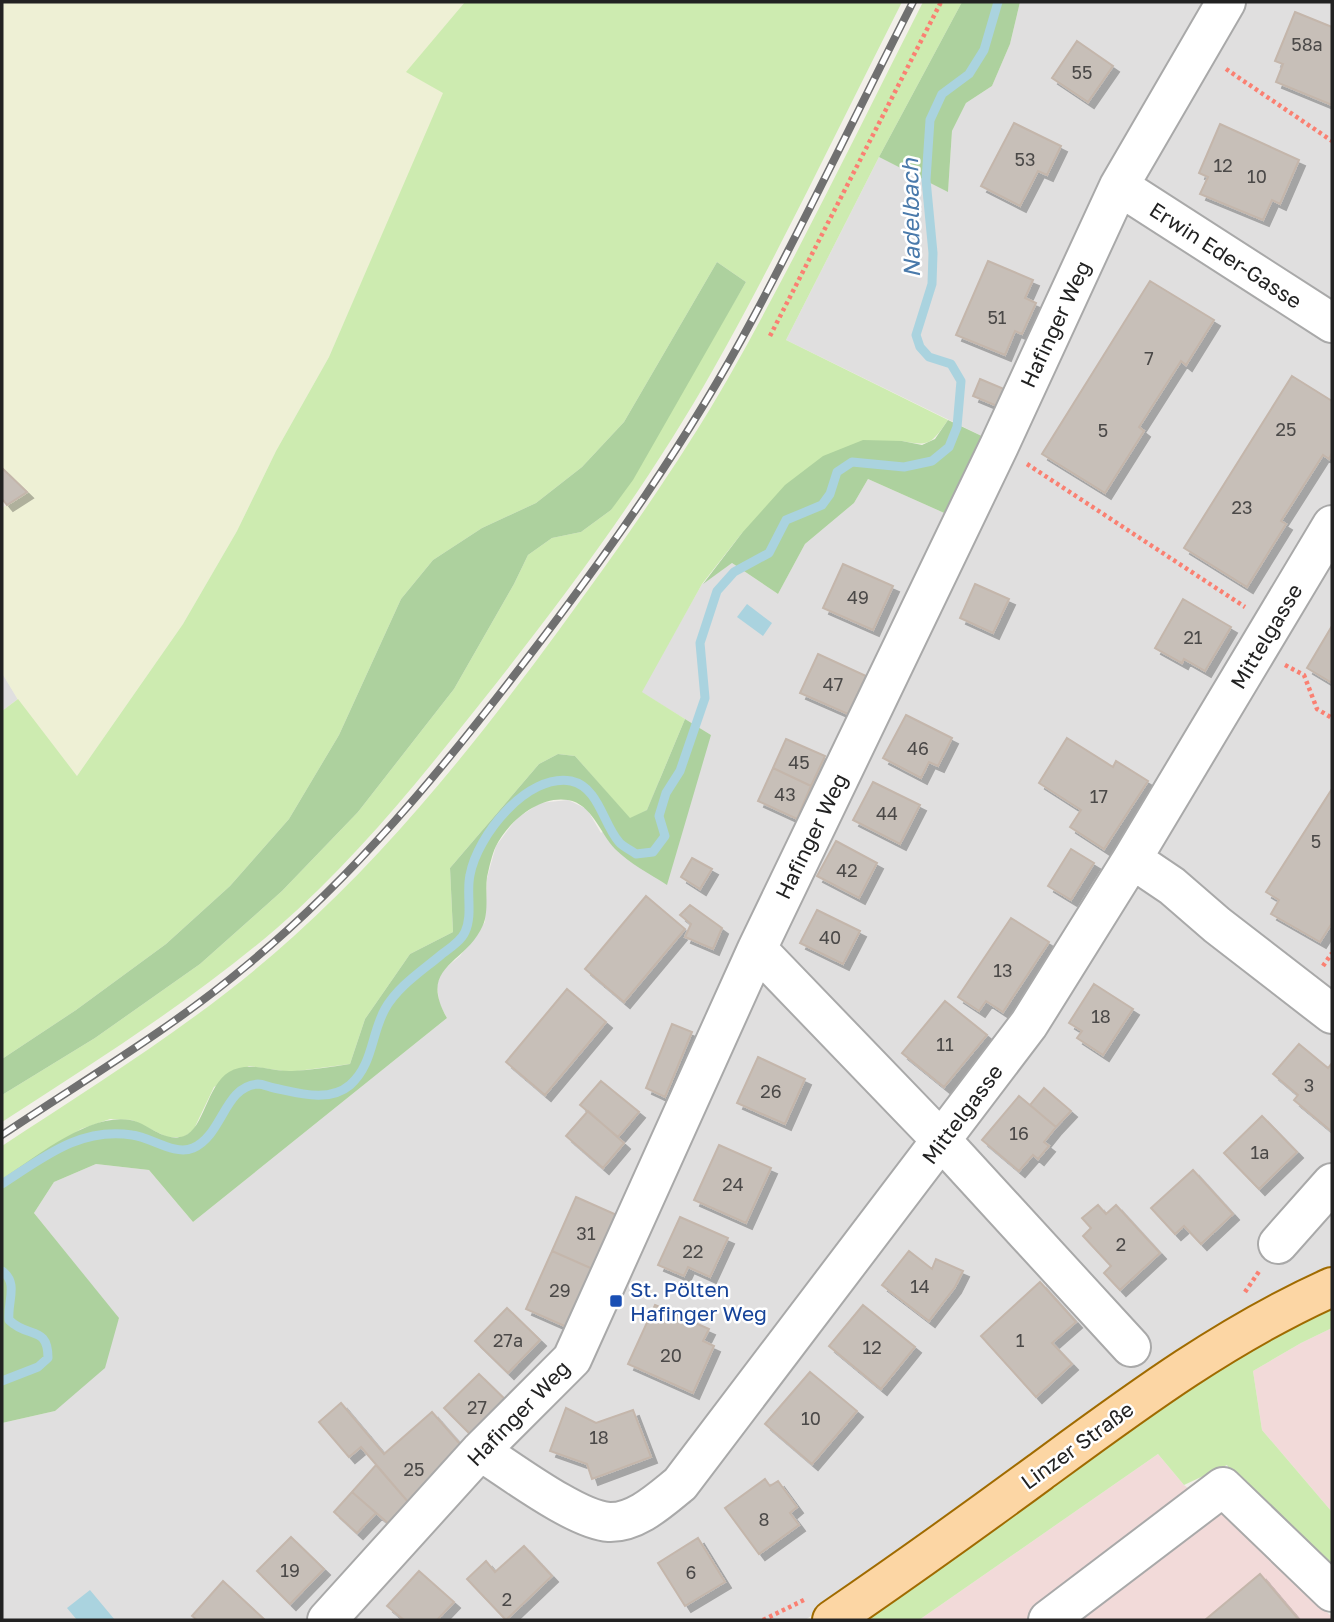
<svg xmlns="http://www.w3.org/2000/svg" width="1334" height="1622" font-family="'Golos Text',sans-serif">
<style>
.residential{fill:#e0dfdf}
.commercial{fill:#f2dad9}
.farmland{fill:#eef0d5}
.grass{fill:#cdebb0}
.forest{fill:#add19e}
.water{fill:#aad3df}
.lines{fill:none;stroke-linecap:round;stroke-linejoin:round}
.stream{stroke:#aad3df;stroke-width:9}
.building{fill:#c7bfb8;stroke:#c4b6ab;stroke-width:2;filter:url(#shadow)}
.minor-casing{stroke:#a9a9a9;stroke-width:42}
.major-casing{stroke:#a06b00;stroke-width:42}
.path{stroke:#fa8072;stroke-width:4.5;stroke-dasharray:3.5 3.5;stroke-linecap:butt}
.minor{stroke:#fff;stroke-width:38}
.major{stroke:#fcd6a4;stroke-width:38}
.rail-casing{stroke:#707070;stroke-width:8}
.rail{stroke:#fff;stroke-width:5;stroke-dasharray:16;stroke-linecap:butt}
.transit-dot{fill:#1a4fb4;stroke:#fff;stroke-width:2.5}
.labels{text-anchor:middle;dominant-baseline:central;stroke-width:5;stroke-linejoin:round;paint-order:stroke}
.number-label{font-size:18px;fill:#4b4948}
.street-label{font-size:21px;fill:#222;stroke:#fff}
.transit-label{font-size:21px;fill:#164399;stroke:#fff;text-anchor:start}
.water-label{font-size:23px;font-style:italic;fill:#4a7aab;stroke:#fff}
</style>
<defs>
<filter id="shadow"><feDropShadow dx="6" dy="6" stdDeviation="0" flood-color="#0004"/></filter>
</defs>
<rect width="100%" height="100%" fill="#f2efe9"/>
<path class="residential" d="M1020,2H1332V1270L805,1620H2V1423L55,1411L119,1319L34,1213L54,1182L96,1164L149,1170L193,1222L447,1018L439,1003L437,984L442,971L460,956L485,922L487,878L496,846L516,819L540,803L568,800L587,809L601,833L711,735L641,692L702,584L732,563L778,594L805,544L854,503L868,479L951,516L988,439L786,340L879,157L948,191L952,131L966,103L992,86L1010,44Z
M2,673L18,699L2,711Z"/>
<path class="commercial" d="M1332,1328V1512L1262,1430L1253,1371L1301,1343Z
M1158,1454L1184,1485L1242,1530L1332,1617V1620H919Z"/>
<path class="farmland" d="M2,2H465L407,72L444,93L329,357L276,451L237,531L183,624L77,776L18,700L2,673V508L26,492L2,468Z"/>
<path class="grass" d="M465,2H902C840,124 781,249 714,368C647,487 564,598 479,705C417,783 353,862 277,928C192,1001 96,1061 2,1122V1095L95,1038L200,964L282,891L358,812L454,689L514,584L528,555L552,538L581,532L611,510L746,282L717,262L624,422L582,467L536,503L482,528L433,560L401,599L339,735L289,819L230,886L166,944L76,1010L2,1059V711L18,699L77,776L183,624L237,531L276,451L329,357L443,93L406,72Z
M923,2H962L879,157L786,340L948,420C932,443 930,447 902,441L742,533L702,584L642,692L685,719L647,810L630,819L575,756L558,754L539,764L450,868L453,932L410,954L365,1019L350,1064L290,1072L249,1066L214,1087L193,1131L183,1137H167L132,1120L110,1119L81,1129L2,1179V1146C102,1080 205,1017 294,936C394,846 479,739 559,630C619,548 679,464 730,375C799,253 860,126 923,2Z
M1332,1304V1328L1301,1343L1253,1371L1262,1430L1332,1512V1574L1241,1489L1227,1465L1184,1485L1158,1454L919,1620H862L1167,1397Z"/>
<path class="forest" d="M962,2H1020L1010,44L992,86L966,103L952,131L948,192L879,157Z
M717,262L746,282L633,480L611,510L581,532L552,538L528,555L514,584L454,689L358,812L282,891L200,964L95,1038L2,1095V1059L76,1010L166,944L230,886L289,819L339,735L401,599L433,560L482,528L536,503L582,467L624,422Z
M948,420L988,439L951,516L868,479L854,503L805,544L778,594L732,563L703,584L742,533L785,485L823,456L863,440L902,441L922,445L935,439Z
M685,719L711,735L667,885C650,874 629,863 615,849C600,833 592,804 568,800C539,795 508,822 496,846C492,854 489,868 487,877C485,892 489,911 483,925C466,965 417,965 447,1018L193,1222L149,1170L96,1164L54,1182L34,1213L119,1318L105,1368L55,1411L2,1423V1179C35,1158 88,1113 130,1120C149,1123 163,1143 184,1136C204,1129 207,1085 229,1072C248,1060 271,1072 292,1071C311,1070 331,1067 350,1064L365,1019L410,954L453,932L450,868L539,764L558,754L575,756L630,818L647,810Z"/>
<path class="water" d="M747,604L772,623L763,636L737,617Z
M90,1590L115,1620H77L67,1608Z"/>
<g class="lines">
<path class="stream" d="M2,1184C44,1157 80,1127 132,1135C151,1137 174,1156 193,1148C223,1135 224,1086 258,1084C263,1084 269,1087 274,1088C298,1093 329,1103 350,1085C373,1065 371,1034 385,1009C398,986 422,971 442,954C450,948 461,941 465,932C473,915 466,893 470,875C477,836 527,773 571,781C599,787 603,824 619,842C623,847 631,850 636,854L653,852L665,836L659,816L666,793L680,771L705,698L700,643L717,591L734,572L769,553L786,520L822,505L830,494L837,472L852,462L904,467L932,461L949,447L957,427L961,381L951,364L929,357L920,347L916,335L932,284L933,253L926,180L930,120L942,94L969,74L984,50L998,2
M2,1271C19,1283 7,1302 9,1320C28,1339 48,1325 48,1358L38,1367L2,1381"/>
</g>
<path class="building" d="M1295,12L1332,27V105L1276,82L1283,64L1275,61Z
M1077,41L1113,66L1088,102L1052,78Z
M1014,123L1061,146L1047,175L1038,171L1020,206L981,186Z
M1220,124L1299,160L1280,204L1272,200L1263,220L1200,194L1208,177L1199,173Z
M988,261L1033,280L1025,298L1036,303L1022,334L1015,331L1005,355L956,335Z
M1150,281L1214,320L1186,365L1181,361L1139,427L1144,431L1105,493L1042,454Z
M1292,376L1332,401V453L1329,459L1323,455L1281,521L1286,524L1247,587L1184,548Z
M980,379L1004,389L997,406L973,396Z
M2,468L27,492L7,505L2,499Z
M843,564L893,586L873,630L823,608Z
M975,584L1009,599L993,633L960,618Z
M1183,599L1231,627L1205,671L1184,659L1182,663L1155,648Z
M1332,626V683L1307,668Z
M818,654L866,676L848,714L800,693Z
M906,715L952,738L938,766L929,762L921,778L883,758Z
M1067,738L1113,767L1116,761L1148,781L1104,849L1070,827L1081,810L1039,783Z
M786,739L825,756L811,786L773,768Z
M773,768L811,786L797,819L758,801Z
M873,782L920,805L900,844L853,820Z
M1332,789V923L1320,942L1271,914L1279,900L1266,892Z
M836,841L877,863L859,898L817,876Z
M1071,849L1094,863L1071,900L1048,886Z
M692,858L712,869L700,889L681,877Z
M646,896L685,929L624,1002L585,969Z
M690,905L722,928L713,949L685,937L691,924L680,915Z
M817,910L860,931L843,964L800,943Z
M1011,918L1049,942L1003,1012L986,1001L979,1011L958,997Z
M1094,984L1133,1009L1103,1055L1077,1038L1082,1031L1069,1023Z
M567,989L606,1022L545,1095L506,1062Z
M945,1001L987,1035L944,1087L902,1053Z
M672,1024L692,1032L665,1097L646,1088Z
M1299,1044L1328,1068L1332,1063L1331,1131L1294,1100L1298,1095L1273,1074Z
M758,1057L805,1079L785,1124L737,1103Z
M601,1081L639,1112L618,1137L580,1105Z
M1044,1088L1071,1111L1056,1127L1030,1105Z
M1019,1096L1056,1127L1044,1142L1049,1146L1038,1159L1033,1155L1019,1171L982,1140Z
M588,1111L624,1143L603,1168L566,1136Z
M1262,1116L1297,1152L1259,1189L1224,1153Z
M719,1145L771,1168L746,1223L694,1200Z
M1193,1170L1233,1214L1201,1244L1184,1226L1175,1234L1151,1208Z
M576,1197L619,1216L595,1270L552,1251Z
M1098,1205L1106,1214L1116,1205L1160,1253L1120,1290L1104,1273L1111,1266L1083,1236L1091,1228L1082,1218Z
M680,1217L728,1238L710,1277L688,1267L684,1276L658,1265Z
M552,1251L595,1270L569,1328L526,1309Z
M909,1251L932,1269L936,1259L963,1271L955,1287L929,1321L882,1285Z
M1040,1282L1076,1322L1052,1343L1072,1364L1036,1397L981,1336Z
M655,1305L709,1329L703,1341L714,1346L693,1393L628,1364Z
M863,1305L915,1347L881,1389L829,1346Z
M507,1308L540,1340L508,1373L475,1341Z
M810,1372L857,1411L812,1464L765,1424Z
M479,1374L511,1405L476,1440L444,1408Z
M341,1403L384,1454L432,1412L467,1452L409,1503L361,1447L349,1457L319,1422Z
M566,1408L596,1423L633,1410L651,1457L592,1479L587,1464L550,1451Z
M376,1465L409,1503L389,1524L352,1492Z
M765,1479L770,1486L778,1481L797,1507L790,1513L799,1525L759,1554L725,1508Z
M352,1492L376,1513L357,1533L334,1512Z
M291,1537L324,1569L290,1604L257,1571Z
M698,1538L725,1582L685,1606L658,1563Z
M524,1546L552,1576L506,1620L467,1579L486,1561L495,1572Z
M419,1571L454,1602L437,1620H404L387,1606Z
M1260,1574L1299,1620H1205Z
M223,1581L265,1620H197L192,1616Z"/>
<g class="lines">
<defs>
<path id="minor" d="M1119,186L1332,323
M1132,859L1172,886L1217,925L1332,1014
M757,949L942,1141L1131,1347
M1278,1244L1332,1183
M480,1451C510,1470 576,1520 609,1522C636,1523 660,1500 680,1484L1029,1024L1132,859L1332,525
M327,1620L480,1451L572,1359L757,949L999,446L1119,186L1226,2
M1048,1620L1223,1487L1332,1592"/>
<path id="major" d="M832,1620C902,1572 972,1522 1040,1472C1134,1403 1225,1335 1332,1287"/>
</defs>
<use href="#minor" class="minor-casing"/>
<use href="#major" class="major-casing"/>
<path class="path" d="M1226,69L1332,141
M770,336L941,2
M1027,464L1245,607
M1285,665L1304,675L1317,709L1332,718
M1323,966L1332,953
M1245,1292L1260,1270
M763,1620L806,1599"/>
<use href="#minor" class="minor"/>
<use href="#major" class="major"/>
<defs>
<path id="rail" d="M2,1135C84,1080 171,1029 246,966C354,877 442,770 526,660C609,552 688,440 752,320C808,215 859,108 913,2"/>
</defs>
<use href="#rail" class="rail-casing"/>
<use href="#rail" class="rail"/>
</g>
<rect class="transit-dot" x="609" y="1294" width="14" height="14" rx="3.5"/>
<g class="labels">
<g class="number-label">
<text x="1307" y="44">58a</text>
<text x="1082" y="72">55</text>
<text x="1025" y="159">53</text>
<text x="1223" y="165">12</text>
<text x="1257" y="176">10</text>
<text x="997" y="317">51</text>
<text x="1149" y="358">7</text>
<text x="1286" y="429">25</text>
<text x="1103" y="430">5</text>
<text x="1242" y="507">23</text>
<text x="858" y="597">49</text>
<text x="1193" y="637">21</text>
<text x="833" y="684">47</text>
<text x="918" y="748">46</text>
<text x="799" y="762">45</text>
<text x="785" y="794">43</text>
<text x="1099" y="796">17</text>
<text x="887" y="813">44</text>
<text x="1316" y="841">5</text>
<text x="847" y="870">42</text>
<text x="830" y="937">40</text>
<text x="1003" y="970">13</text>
<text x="1101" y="1016">18</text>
<text x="945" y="1044">11</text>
<text x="1309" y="1085">3</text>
<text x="771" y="1091">26</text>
<text x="1019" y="1133">16</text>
<text x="1260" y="1152">1a</text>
<text x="733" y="1184">24</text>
<text x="586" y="1233">31</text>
<text x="1121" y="1244">2</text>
<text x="693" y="1251">22</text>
<text x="920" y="1286">14</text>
<text x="560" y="1290">29</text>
<text x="508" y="1340">27a</text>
<text x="1020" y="1340">1</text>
<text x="872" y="1347">12</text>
<text x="671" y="1355">20</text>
<text x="477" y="1407">27</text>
<text x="811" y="1418">10</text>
<text x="599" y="1437">18</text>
<text x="414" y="1469">25</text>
<text x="764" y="1519">8</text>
<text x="290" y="1570">19</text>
<text x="691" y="1572">6</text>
<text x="507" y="1599">2</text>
</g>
<g class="street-label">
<text transform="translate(1226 255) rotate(33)">Erwin Eder-Gasse</text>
<text transform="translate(1055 324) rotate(-65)">Hafinger Weg</text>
<text transform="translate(1266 636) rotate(-59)">Mittelgasse</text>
<text transform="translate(811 836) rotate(-64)">Hafinger Weg</text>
<text transform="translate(962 1114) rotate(-53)">Mittelgasse</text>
<text transform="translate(518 1413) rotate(-46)">Hafinger Weg</text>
<text transform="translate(1077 1445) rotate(-36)">Linzer Straße</text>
</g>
<g class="transit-label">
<text x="630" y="1289">St. Pölten<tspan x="630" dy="24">Hafinger Weg</tspan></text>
</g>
<g class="water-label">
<text transform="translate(910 218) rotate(-91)">Nadelbach</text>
</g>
</g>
<rect width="1334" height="1622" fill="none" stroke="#222222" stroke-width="7"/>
</svg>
